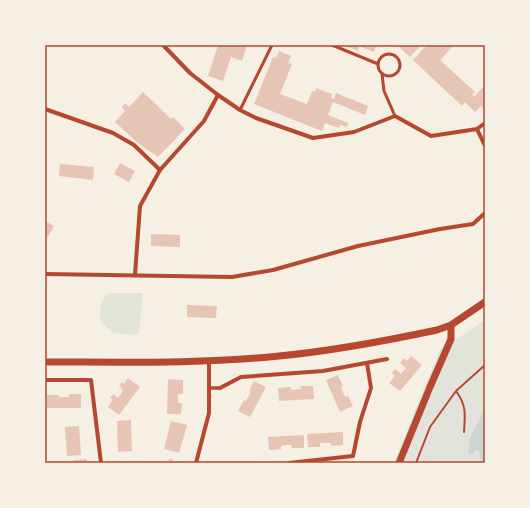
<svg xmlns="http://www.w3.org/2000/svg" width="530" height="508" font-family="Helvetica,sans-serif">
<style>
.green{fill:#e2e4dc}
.water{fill:#c9d6d2}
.building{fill:#e6c5b7}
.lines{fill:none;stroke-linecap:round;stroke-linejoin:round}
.path{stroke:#b5482f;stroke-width:2}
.service{stroke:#b5482f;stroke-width:3}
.pedestrian{stroke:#b5482f;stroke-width:3.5}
.minor{stroke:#b5482f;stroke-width:4}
.tertiary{stroke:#b5482f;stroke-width:7}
.neatline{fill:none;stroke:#b5482f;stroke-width:1.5}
</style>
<rect width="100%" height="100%" fill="#f6efe4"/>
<path class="green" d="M109,293H143L139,332L136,335L113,333L100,321C100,311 100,299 109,293Z
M485,320V408L470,438L473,455L474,450L479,451L481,463H394L439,351Z"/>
<path class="water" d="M485,408V463H481L479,451L474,450V455L468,453L470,438Z"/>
<path class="building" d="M218,45H247L242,61L231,57L223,81L208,76Z
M347,45H376L374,52L359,46L358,51L346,46Z
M397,45H421L410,57Z
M427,45H454L440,60L475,92L472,95L474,97L485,85V110L481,106L475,112L465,102L462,106L413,60Z
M279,51L291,56L288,63L292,64L280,94L307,104L312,91L315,92L316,88L332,94L331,98L334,99L336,93L368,106L365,115L333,102L328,115L348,123L347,127L340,125L339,128L325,123L322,131L254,104L273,57L276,58Z
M143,92L171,119L173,117L185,129L158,157L138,143L115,122L125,111L122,107L125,103L129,107Z
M120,163L135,171L129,182L114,174Z
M60,164L94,167L93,180L59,176Z
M45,221L54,226L48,237L45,235Z
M151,234L180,235V247L151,246Z
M187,305L217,306L216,318L187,317Z
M411,356L422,365L400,391L389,383L395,376L392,373L395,369L401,374L406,368L400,363L404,358L407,361Z
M338,375L343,386L341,387L345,397L348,396L353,406L340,412L326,380Z
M128,378L140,387L119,415L108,407L113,400L110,398L113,394L118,398L123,391L121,390L123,389L119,386L122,382L124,384Z
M168,379L183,380V394H178V403H182L181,414H167Z
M254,381L266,387L250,417L238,411L244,400L246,401L251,392L249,391Z
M301,386H313L314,399L279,401L278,388L291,387V390L301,389Z
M69,394H81V408H47V395H59V397H69Z
M131,420L132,451L118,452L117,421Z
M171,421L187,425L179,453L164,449Z
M79,426L81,455L67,456L65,427Z
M343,432V445L331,446V443H320V447H308L307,434Z
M304,435V448H292L291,445H286L281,446V449L269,450L268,437Z
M171,458L176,463H165Z
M87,459V463H73V460Z"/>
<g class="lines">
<path class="path" d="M456,391C467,406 465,415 464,432
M416,463L430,427L456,391L485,365"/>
<path class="service" d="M332,45L378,64
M378 65a11 11 0 1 1 22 0a11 11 0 1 1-22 0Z
M382,74L384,91L395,116
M240,110L272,45"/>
<path class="pedestrian" d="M209,388H220"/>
<path class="minor" d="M163,45L190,73L218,95L240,110L256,118L313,138L354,132L395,116L431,136L477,129L485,123
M45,109L113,133L134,145L160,170
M477,129L485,146
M45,274L232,277L273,270L358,246L440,229L473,224L485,213
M135,275L140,206L160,170L204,121L218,95
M45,380H91L101,463
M220,388L241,377L323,371L387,359
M196,463L209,413V361
M289,463L353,456L360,422L371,388L367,363"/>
<path class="tertiary" d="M45,362C123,362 201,364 279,356C332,351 385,341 437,330L451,325L485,302
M399,463L430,387L451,339V325"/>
</g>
<rect width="530" height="508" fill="none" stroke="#f6efe4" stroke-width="92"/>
<rect x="46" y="46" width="438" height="416" class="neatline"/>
</svg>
